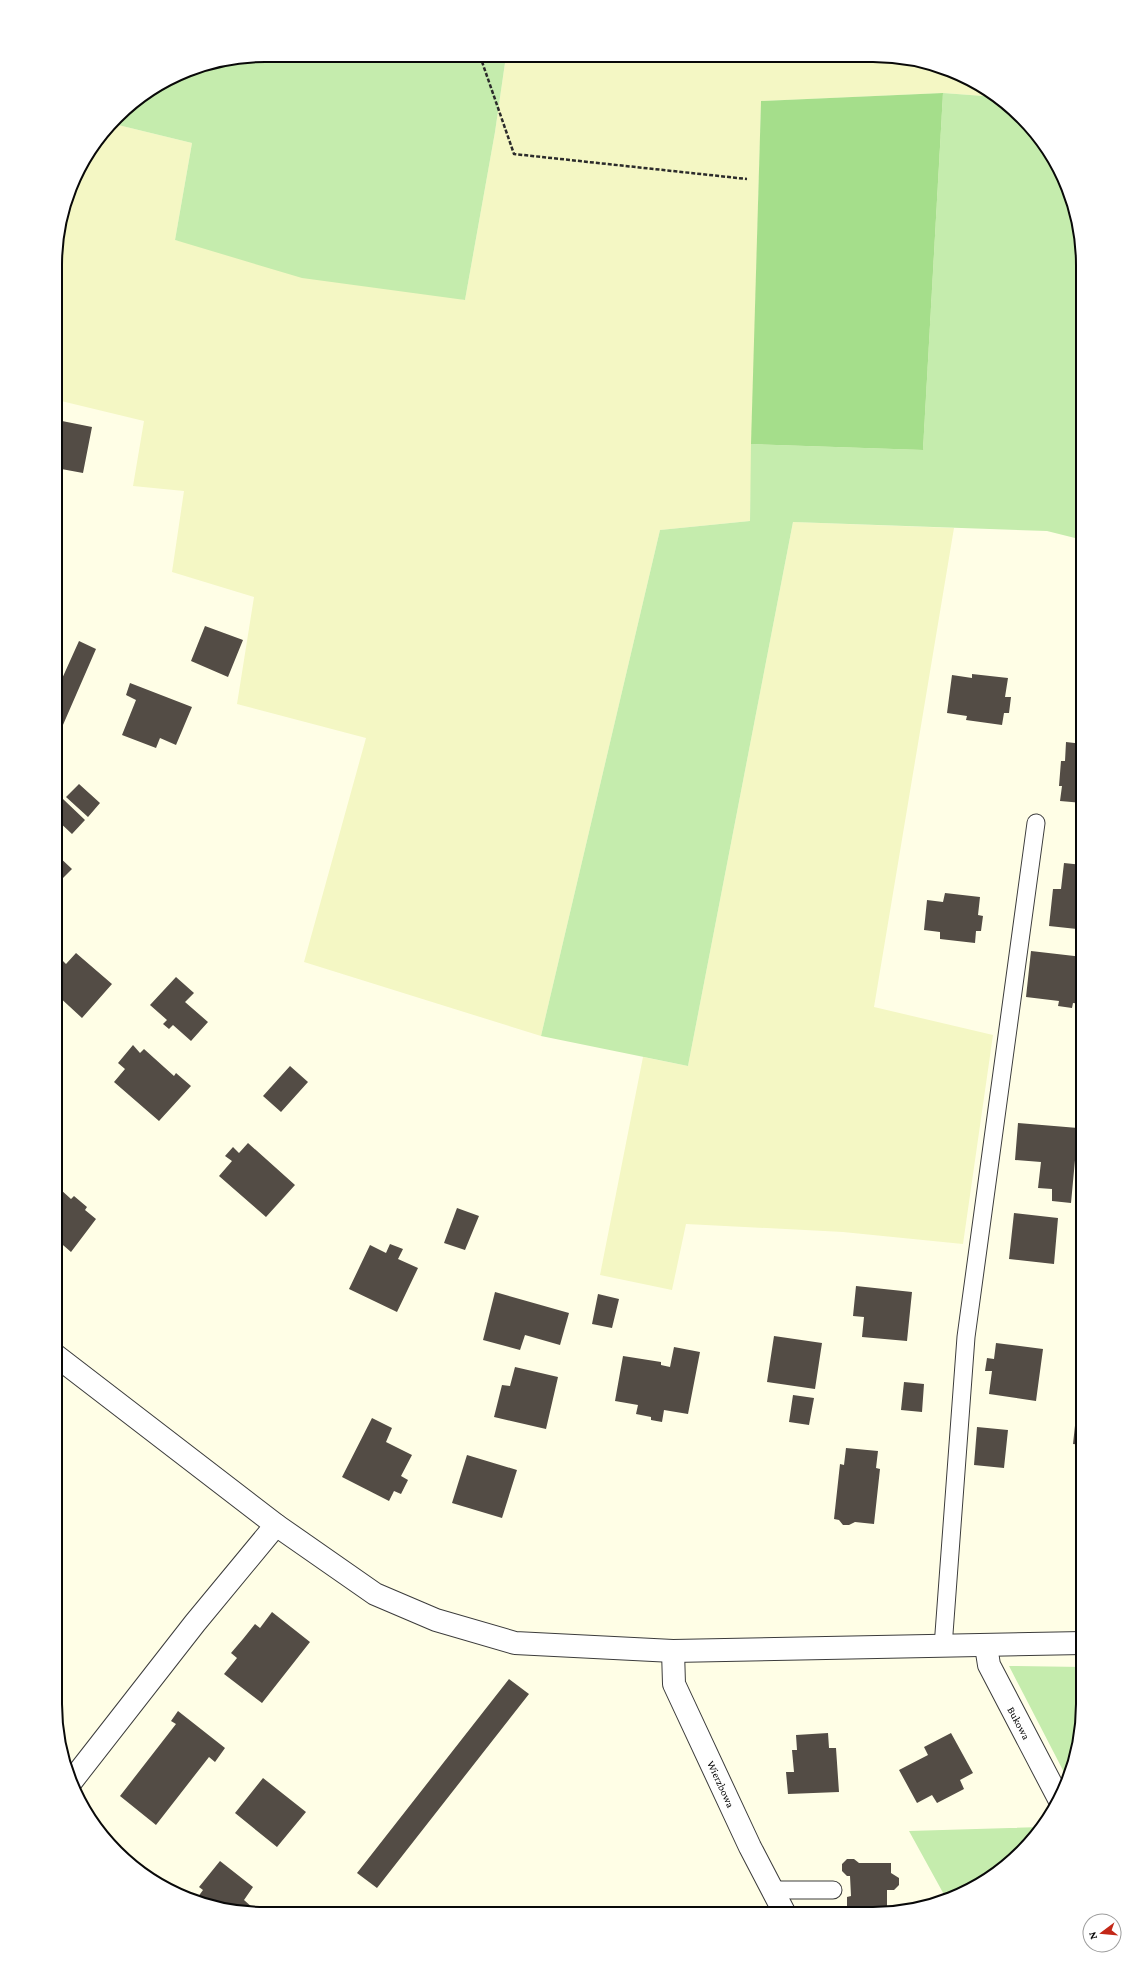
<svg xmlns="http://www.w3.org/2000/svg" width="1138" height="1969" font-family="'Crimson Pro',serif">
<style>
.farmland{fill:#f4f7c4}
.green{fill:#c5ecad}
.forest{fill:#a5de8b}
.building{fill:#534c45}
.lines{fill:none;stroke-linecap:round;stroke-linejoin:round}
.service-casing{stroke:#3c3c3c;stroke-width:19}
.minor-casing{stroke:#3c3c3c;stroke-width:24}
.tertiary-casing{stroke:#3c3c3c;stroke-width:24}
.path{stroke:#2b2b2b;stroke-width:2.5;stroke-dasharray:4 2;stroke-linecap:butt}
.service{stroke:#fff;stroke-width:17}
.minor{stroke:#fff;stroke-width:22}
.tertiary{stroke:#fff;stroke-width:22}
.labels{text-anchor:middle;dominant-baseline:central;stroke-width:4;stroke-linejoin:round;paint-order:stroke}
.street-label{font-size:11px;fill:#090909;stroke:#fff}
.rim{fill:none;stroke:#090909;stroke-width:2}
</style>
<rect width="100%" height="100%" fill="#fffee6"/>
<path class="farmland" d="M506,56L914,59L966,77L997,97L943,93L761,101L750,521L660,530L541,1036L304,962L366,738L237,704L254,597L172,572L184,491L133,486L144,421L57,400V331L60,307L57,306V238L77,172L114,124L192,143L175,240L465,300L495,132Z
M793,522L954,528L874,1007L993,1035L963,1244L843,1232L686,1224L672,1290L600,1275L643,1057L688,1066Z"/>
<path class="green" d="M265,55L506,56L495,132L465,300L302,278L175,240L192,143L114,124L126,107L185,71Z
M943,93L997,97L1011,107L1048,148L1072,197L1083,265V540L1047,531L793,522L688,1066L541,1036L660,530L750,521L751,444L923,450Z
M1009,1666L1083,1667V1718L1068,1780Z
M1042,1827L1001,1871L947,1900L909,1831Z"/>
<path class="forest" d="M943,93L923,450L751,444L761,101Z"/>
<path class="building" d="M57,420L92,427L83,473L56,468Z
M205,626L243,640L228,677L191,661Z
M79,641L96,649L56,741V692Z
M972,674L1008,678L1005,697H1011L1009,713H1004L1002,725L966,720L967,716L947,713L952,675L972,678Z
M130,683L192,707L176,745L160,738L156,748L122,735L136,700L126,695Z
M1066,742L1083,744V803L1060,801L1062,786H1059L1061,761H1065Z
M79,784L100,803L88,817L66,797Z
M63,799L85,820L72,834L56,819V806Z
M56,854L72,869L56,885Z
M1064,863L1083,865V915H1079L1077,929L1049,926L1053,889H1061Z
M945,893L980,897L978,915L983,916L981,931H976L975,943L940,939V932L924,930L927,900L943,902Z
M1031,951L1083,957L1082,1004L1073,1003L1072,1008L1058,1006L1059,1001L1026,997Z
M76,953L112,984L82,1018L56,994L57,973L56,965L61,959L66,964Z
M176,977L194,993L185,1002L208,1022L191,1041L173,1025L169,1029L163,1024L167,1020L150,1005Z
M133,1045L140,1053L144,1049L174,1076L176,1073L191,1086L159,1121L114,1082L125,1069L118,1063Z
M290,1066L308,1082L281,1112L263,1096Z
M1018,1123L1078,1128L1071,1203L1052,1201V1189L1038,1188L1041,1162L1015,1160Z
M248,1143L295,1185L266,1217L219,1176L232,1161L225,1156L233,1147L239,1153Z
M60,1189L71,1199L74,1196L87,1207L85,1210L96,1219L71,1252L56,1239V1194Z
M457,1208L479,1216L465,1250L444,1243Z
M1014,1213L1058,1218L1054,1264L1009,1259Z
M390,1244L403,1249L398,1259L418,1268L397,1312L349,1289L370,1245L386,1253Z
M856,1286L912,1292L907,1341L862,1337L864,1317L853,1316Z
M495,1292L569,1313L560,1345L525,1335L520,1350L483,1340Z
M598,1294L619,1299L612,1328L592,1324Z
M774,1336L822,1343L815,1389L767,1382Z
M996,1343L1043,1349L1036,1401L989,1394L992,1371H985L987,1358L994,1359Z
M674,1347L700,1352L688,1414L664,1410L662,1422L651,1420V1417L636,1414L638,1405L615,1401L623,1356L661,1362V1365L670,1367Z
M515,1367L558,1377L546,1429L494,1417L502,1385L510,1386Z
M904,1382L924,1384L922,1412L901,1410Z
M793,1395L814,1398L809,1425L789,1422Z
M1078,1398H1083V1445L1073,1444Z
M372,1418L392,1428L386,1442L412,1455L401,1476L408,1480L401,1494L394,1491L389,1501L342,1477Z
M977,1427L1008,1430L1004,1468L974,1465Z
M846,1448L878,1451L876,1468L880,1469L874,1524L855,1522L849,1525H843L839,1520L834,1519L840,1464L844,1465Z
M467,1455L517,1470L502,1518L452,1503Z
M272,1612L310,1642L262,1703L224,1674L237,1658L231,1653L243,1639L255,1624L260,1628Z
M509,1679L529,1694L377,1888L357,1873Z
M178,1711L225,1748L215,1762L209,1757L156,1825L120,1796L176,1724L171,1721Z
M828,1733L829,1748H836L839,1792L788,1794L786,1772H794L792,1750H797L796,1735Z
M951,1733L973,1773L960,1780L964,1789L937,1803L932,1795L917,1803L899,1770L928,1755L924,1747Z
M263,1778L306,1812L277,1847L235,1813Z
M847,1859H854L859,1863H891V1873L899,1878V1885L894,1890H887V1911H878V1913L873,1914H849V1911L847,1912V1897L851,1896L850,1876H847L842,1871V1864Z
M220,1861L253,1887L244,1900L253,1908L249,1912H237L195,1901L203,1890L199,1887Z"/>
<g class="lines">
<defs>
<path id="service" d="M943,1647L966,1337L1036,823
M772,1890H833"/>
<path id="minor" d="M986,1646L989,1665L1059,1799
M673,1651L674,1684L750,1847L785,1914
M71,1782L195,1623L276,1525"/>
<path id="tertiary" d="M55,1355L276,1525L375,1594L436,1620L515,1643L673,1651L1083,1643"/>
</defs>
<use href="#service" class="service-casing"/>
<use href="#minor" class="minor-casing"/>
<use href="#tertiary" class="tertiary-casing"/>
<path class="path" d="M480,56L514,154L747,179"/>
<use href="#service" class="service"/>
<use href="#minor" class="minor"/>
<use href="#tertiary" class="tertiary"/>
</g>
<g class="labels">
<g class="street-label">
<text transform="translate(1019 1723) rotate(62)">Bukowa</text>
<text transform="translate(721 1784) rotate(65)">Wierzbowa</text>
</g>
</g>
<path d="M0 0H1138V1969H0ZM265 62H873A203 203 0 0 1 1076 265V1704A203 203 0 0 1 873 1907H265A203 203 0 0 1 62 1704V265A203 203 0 0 1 265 62Z" fill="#fff" fill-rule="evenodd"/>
<path class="rim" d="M265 62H873A203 203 0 0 1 1076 265V1704A203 203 0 0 1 873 1907H265A203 203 0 0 1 62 1704V265A203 203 0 0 1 265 62Z"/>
<g transform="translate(1102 1933) rotate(254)"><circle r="19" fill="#ffffff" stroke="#9d9d9d"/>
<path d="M0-3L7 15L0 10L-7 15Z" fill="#c32818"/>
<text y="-6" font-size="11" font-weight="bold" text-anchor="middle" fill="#090909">N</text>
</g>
</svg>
